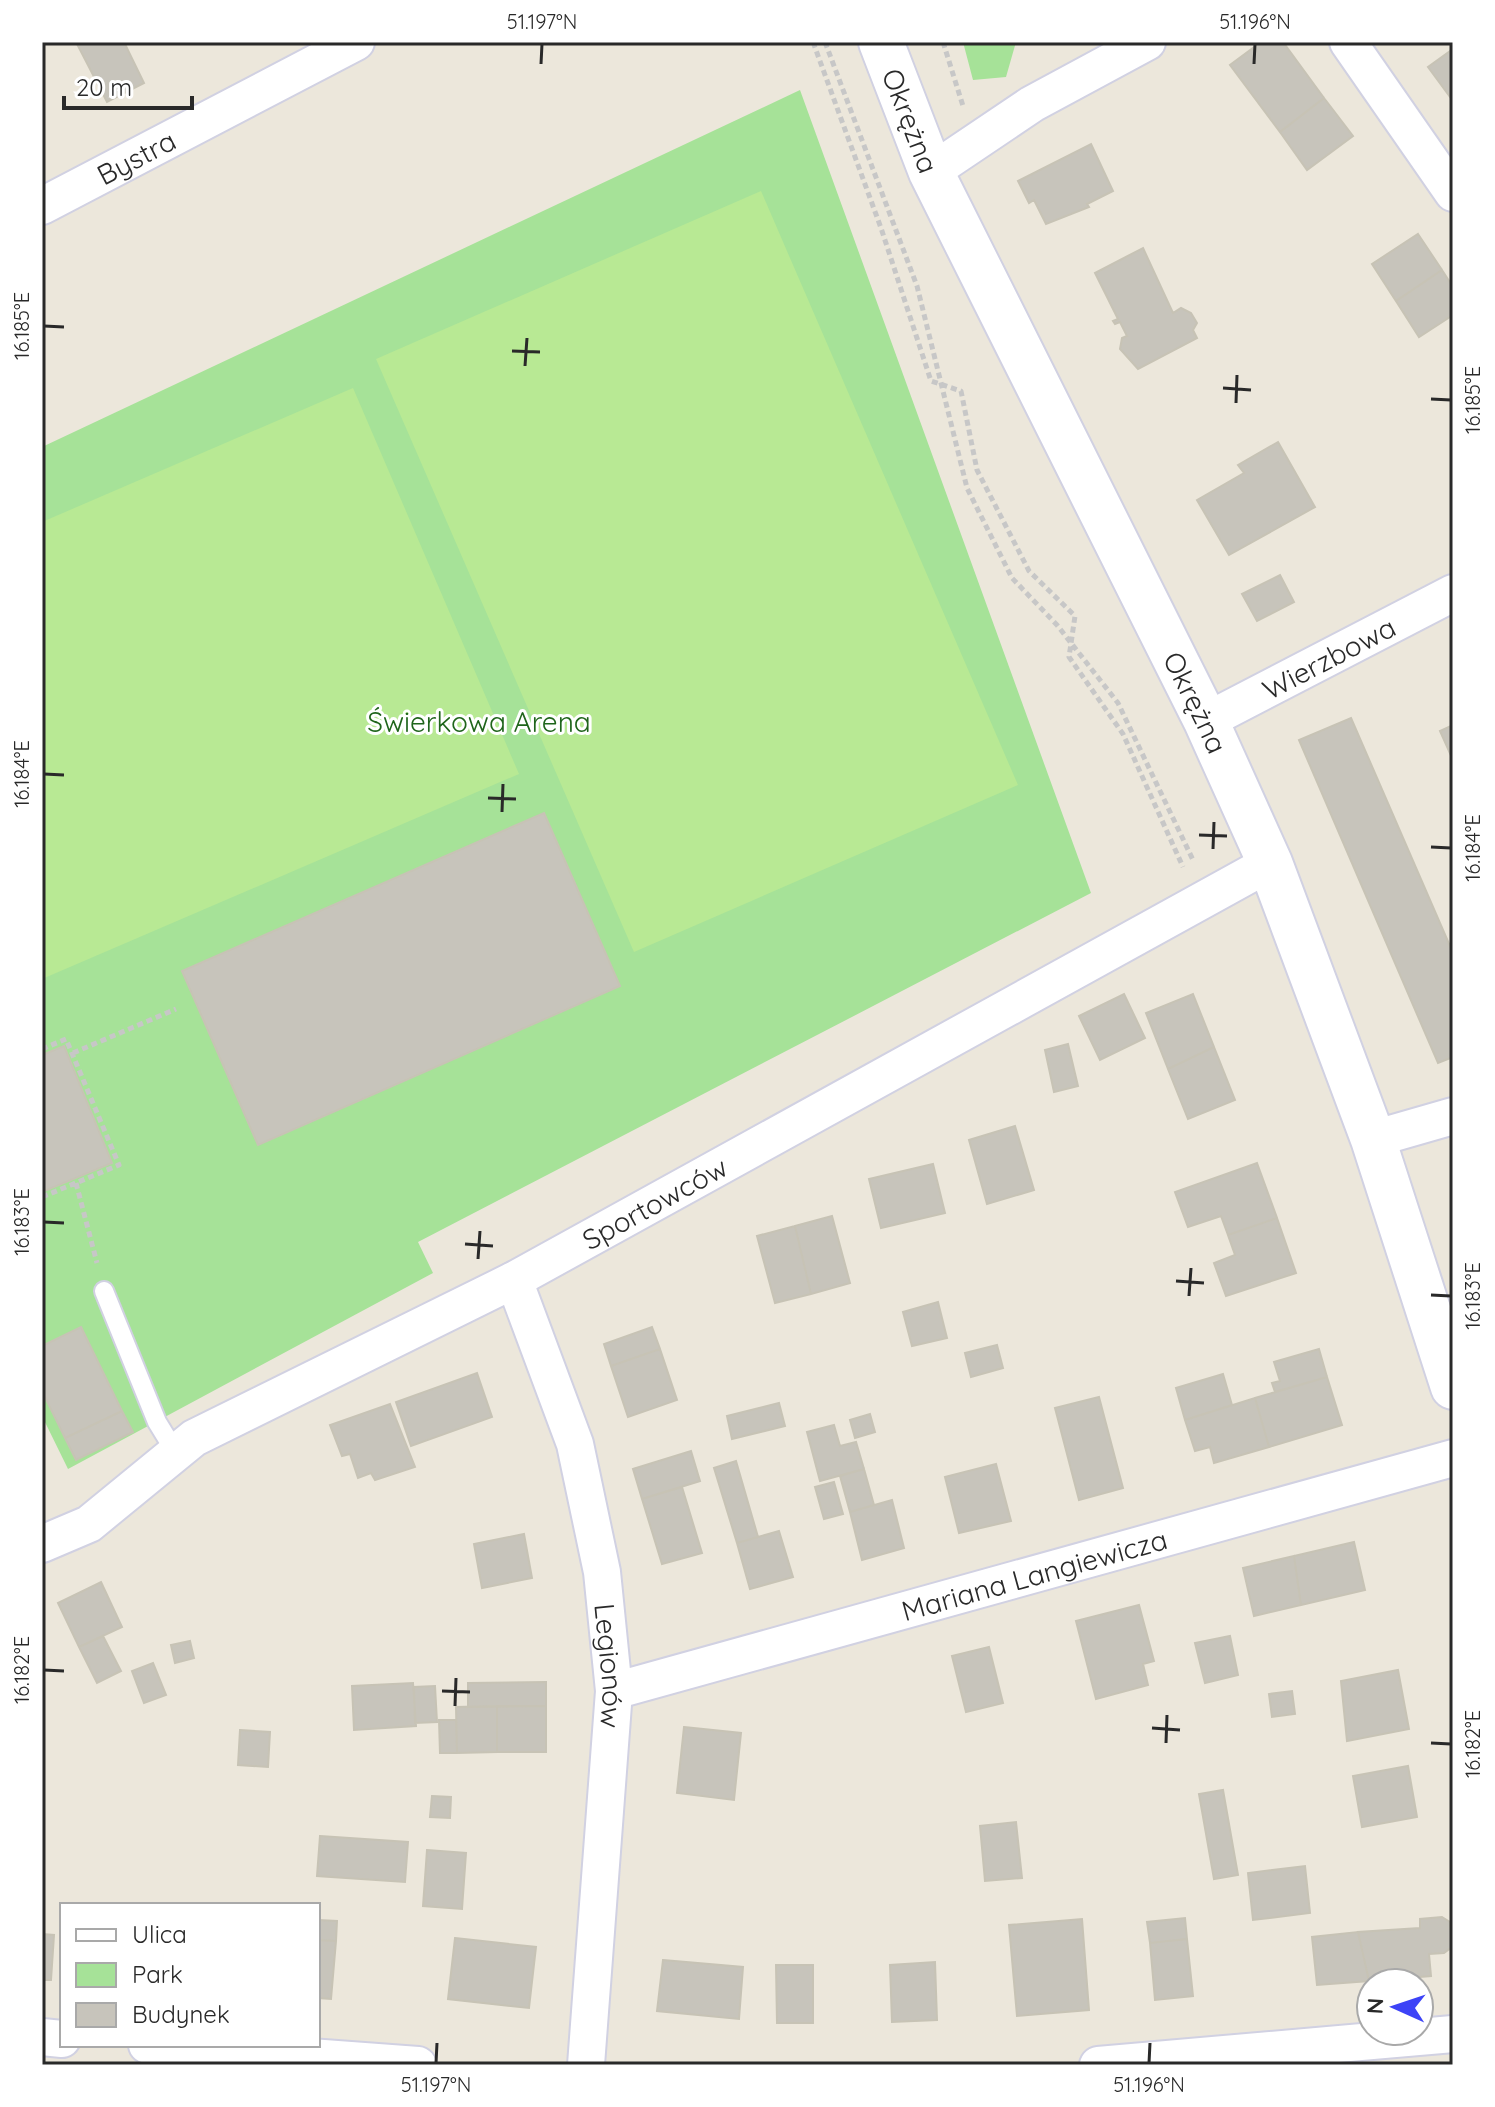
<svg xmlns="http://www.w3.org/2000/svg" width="1495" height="2107" font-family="Quicksand,sans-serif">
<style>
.green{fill:#a6e298}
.pitch{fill:#b8e994}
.building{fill:#c7c4bb;stroke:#c7c3b5;stroke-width:2}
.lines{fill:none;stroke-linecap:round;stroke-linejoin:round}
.service-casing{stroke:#d1d1e2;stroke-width:22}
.minor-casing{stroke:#d1d1e2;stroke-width:40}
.tertiary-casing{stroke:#d1d1e2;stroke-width:48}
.path{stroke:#c7c7c7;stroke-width:5;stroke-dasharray:6 4;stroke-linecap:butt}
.service{stroke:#fff;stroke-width:18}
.minor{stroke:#fff;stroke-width:36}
.tertiary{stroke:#fff;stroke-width:44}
.ticks{fill:none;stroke:#292929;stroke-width:3}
.labels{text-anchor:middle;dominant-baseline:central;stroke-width:6;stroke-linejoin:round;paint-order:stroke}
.street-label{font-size:28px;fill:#292929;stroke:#fff}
.park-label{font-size:28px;fill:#1f651b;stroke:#fff}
.neatline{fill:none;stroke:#292929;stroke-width:3}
.ticks-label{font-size:20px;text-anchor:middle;fill:#292929}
</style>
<rect width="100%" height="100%" fill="#ece7db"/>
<path class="green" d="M963,42H1016L1006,77L973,80Z
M800,90L1091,893L418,1242L433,1273L68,1469L42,1416V447Z"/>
<path class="pitch" d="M761,191L1018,785L634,952L376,359Z
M353,388L519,774L42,979V522Z"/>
<path class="building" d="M76,42H124L144,83L107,102Z
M1261,42H1283L1324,98L1280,132L1230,65Z
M1453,49V101L1428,67Z
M1324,98L1353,136L1307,170L1280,132Z
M1091,144L1113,191L1087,204L1089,207L1046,224L1034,200L1029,203L1018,181Z
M1418,234L1442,270L1396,301L1372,264Z
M1143,248L1173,313L1181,308L1191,313L1197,323L1193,330L1197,338L1138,369L1120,349L1122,338L1127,336L1120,322L1115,324L1113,321L1118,319L1095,273Z
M1442,270L1453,287V315L1419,337L1396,301Z
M1278,442L1315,507L1229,555L1197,500L1244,473L1238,465Z
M1280,575L1294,602L1257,621L1242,594Z
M1351,718L1453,953V1057L1438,1063L1299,740Z
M1453,725V760L1440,731Z
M544,813L620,986L258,1145L182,971Z
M1124,994L1145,1038L1100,1060L1079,1016Z
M1193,994L1214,1047L1168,1069L1146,1013Z
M1068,1044L1078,1086L1054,1092L1045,1050Z
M64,1046L112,1163L42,1192V1055Z
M1214,1047L1235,1100L1188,1119L1168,1069Z
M1015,1126L1034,1190L987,1204L969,1140Z
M1257,1163L1277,1218L1228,1235L1221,1216L1188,1227L1175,1192Z
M933,1164L945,1213L881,1228L869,1179Z
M832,1216L850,1283L811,1294L795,1226Z
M1277,1218L1296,1273L1226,1296L1214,1263L1235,1255L1228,1235Z
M795,1226L811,1294L775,1303L757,1236Z
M938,1302L947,1338L912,1346L903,1312Z
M81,1327L122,1411L65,1438L42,1391V1346Z
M652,1327L660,1349L611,1366L604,1344Z
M997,1345L1003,1368L971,1377L965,1353Z
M660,1349L677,1400L628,1417L611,1366Z
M1319,1349L1327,1377L1275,1392L1272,1383L1280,1381L1274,1362Z
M477,1373L492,1417L411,1446L396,1402Z
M1223,1374L1232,1405L1185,1420L1176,1388Z
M1327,1377L1342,1425L1269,1447L1255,1398Z
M1099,1397L1123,1488L1079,1500L1055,1408Z
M1255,1398L1269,1447L1214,1463L1210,1447L1195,1451L1185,1420Z
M779,1403L785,1426L732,1439L727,1416Z
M390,1404L415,1467L375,1480L371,1473L358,1478L350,1454L342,1456L330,1425Z
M122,1411L133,1432L76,1460L65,1438Z
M870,1414L875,1432L855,1438L850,1420Z
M834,1425L840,1446L856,1442L864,1469L820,1481L807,1432Z
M691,1451L700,1481L642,1499L633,1469Z
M736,1461L758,1537L737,1543L714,1468Z
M996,1464L1011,1521L959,1533L945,1477Z
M864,1469L874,1505L850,1512L840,1476Z
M834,1482L843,1514L824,1519L815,1487Z
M682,1487L702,1553L662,1564L642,1499Z
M892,1500L904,1548L862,1560L850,1512Z
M779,1531L793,1577L750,1589L737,1543Z
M524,1534L532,1578L482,1588L474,1544Z
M1354,1542L1365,1590L1301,1605L1294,1556Z
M1294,1556L1301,1605L1254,1616L1243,1568Z
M101,1582L122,1627L79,1647L58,1603Z
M1139,1605L1154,1661L1143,1664L1148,1685L1096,1699L1076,1621Z
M103,1636L121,1671L97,1683L79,1647Z
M1230,1636L1238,1675L1205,1683L1195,1643Z
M190,1641L194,1658L175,1663L171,1645Z
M989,1647L1003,1703L966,1712L952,1656Z
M153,1663L166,1695L144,1703L132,1671Z
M1398,1670L1409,1729L1347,1741L1341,1681Z
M546,1682V1706L468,1707V1683Z
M413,1683L416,1726L354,1730L352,1686Z
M435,1686L437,1722L415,1723L414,1687Z
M1292,1691L1295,1714L1272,1717L1269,1694Z
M497,1706H546V1752H497Z
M497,1706V1752L457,1753L456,1707Z
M439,1720H456L457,1753H440Z
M684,1727L741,1733L734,1800L677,1793Z
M240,1730L270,1732L268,1767L238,1765Z
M1408,1766L1417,1817L1362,1827L1353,1776Z
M1223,1790L1238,1875L1214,1879L1199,1794Z
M432,1796L451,1797L450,1818L430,1817Z
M1016,1822L1022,1878L985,1881L980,1826Z
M320,1836L408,1842L405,1882L317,1876Z
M427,1850L466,1853L462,1909L423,1906Z
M1305,1866L1310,1913L1253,1920L1248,1873Z
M1442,1917L1450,1922L1452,1947L1444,1953L1429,1954L1431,1976L1369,1981L1358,1932L1420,1928V1919Z
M1185,1918L1187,1939L1150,1943L1147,1922Z
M1082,1919L1089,2010L1017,2016L1009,1925Z
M318,1920L337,1921L336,1941L318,1940Z
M1358,1932L1369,1981L1317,1985L1312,1937Z
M42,1934L54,1935L51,1980H42Z
M455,1938L536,1947L529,2008L448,1999Z
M1187,1939L1193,1996L1155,2000L1150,1943Z
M318,1940L336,1941L331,1999L318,1998Z
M663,1960L743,1967L739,2019L657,2011Z
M935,1962L937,2020L892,2022L890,1965Z
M776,1965H813V2023H777Z"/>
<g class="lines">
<defs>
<path id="service" d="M104,1291L157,1422L176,1453"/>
<g id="minor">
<path d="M1348,42L1453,193"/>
<path d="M931,172L1032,104L1147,42"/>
<path id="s1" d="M42,206L356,42"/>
<path id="s2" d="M1206,721L1453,593"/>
<path d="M1373,1139L1453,1116"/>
<path id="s3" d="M514,1280L575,1444L602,1572L614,1691L586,2065"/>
<path id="s4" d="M42,1544L89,1524L194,1438L514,1280L1270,863"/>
<path id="s5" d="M614,1691L1453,1458"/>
<path d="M42,2037L62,2039"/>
<path d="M147,2045L418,2065"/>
<path d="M1098,2065L1453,2034"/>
</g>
<g id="tertiary">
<path id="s6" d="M881,42L931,172L1206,721L1270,863L1373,1139L1453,1387"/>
</g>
</defs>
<use href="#service" class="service-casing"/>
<use href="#minor" class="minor-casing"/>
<use href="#tertiary" class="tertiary-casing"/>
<path class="path" d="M813,42L881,228L931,381L961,391L977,470L1029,571L1075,616L1069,657L1123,734L1183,867
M825,42L917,286L967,488L1012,578L1057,625L1118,703L1193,860
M943,42L963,106
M42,1049L66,1039L119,1165L42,1197
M73,1053L176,1009
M76,1183L97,1263"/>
<use href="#service" class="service"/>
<use href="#minor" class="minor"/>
<use href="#tertiary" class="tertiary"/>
</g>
<path class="ticks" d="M541,64L542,44M1254,64L1255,44M44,326L64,327M512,351L540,352M525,366L527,338M1223,388L1251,390M1431,399L1451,400M1236,403L1237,375M44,774L64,775M488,798L516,799M502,812L503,784M1199,835L1227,836M1431,847L1451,848M1213,849L1214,822M44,1222L64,1223M465,1244L493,1246M478,1259L480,1231M1176,1281L1204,1283M1431,1295L1451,1296M1189,1296L1191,1268M44,1670L64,1671M442,1691L470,1692M455,1706L456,1678M1152,1728L1180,1730M1166,1743L1167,1715M1431,1743L1451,1744M436,2063L437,2043M1149,2063L1150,2043"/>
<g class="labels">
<g class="street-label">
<text stroke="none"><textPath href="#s6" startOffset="84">Okrężna</textPath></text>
<text stroke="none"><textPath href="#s1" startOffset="106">Bystra</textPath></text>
<text stroke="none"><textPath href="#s2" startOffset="138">Wierzbowa</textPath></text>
<text stroke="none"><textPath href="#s6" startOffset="732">Okrężna</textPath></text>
<text stroke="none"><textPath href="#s4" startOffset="704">Sportowców</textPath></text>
<text stroke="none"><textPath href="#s5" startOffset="436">Mariana Langiewicza</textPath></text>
<text stroke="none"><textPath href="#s3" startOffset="400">Legionów</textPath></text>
</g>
<g class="park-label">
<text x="479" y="721">Świerkowa Arena</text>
</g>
</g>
<rect width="1495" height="2107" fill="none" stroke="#ffffff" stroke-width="88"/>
<rect x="60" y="1903" width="260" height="144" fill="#ffffff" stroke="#a9a9a9" stroke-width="2"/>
<rect x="76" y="1929" width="40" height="12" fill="#ffffff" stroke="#a9a9a9" stroke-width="2"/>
<text x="132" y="1943" font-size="24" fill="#292929">Ulica</text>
<rect x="76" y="1963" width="40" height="24" fill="#a6e298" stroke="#a9a9a9" stroke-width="2"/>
<text x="132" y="1983" font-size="24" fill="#292929">Park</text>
<rect x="76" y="2003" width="40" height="24" fill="#c7c4bb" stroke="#a9a9a9" stroke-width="2"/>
<text x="132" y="2023" font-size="24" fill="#292929">Budynek</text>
<g transform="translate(1395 2007) rotate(273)"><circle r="38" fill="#ffffff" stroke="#a9a9a9" stroke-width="2"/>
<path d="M0-6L14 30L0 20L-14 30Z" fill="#3d43f7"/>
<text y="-12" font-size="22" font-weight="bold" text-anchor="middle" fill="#292929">N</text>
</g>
<path d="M64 96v12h128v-12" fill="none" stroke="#292929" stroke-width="4"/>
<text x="76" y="96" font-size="24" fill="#292929" stroke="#ffffff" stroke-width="6" paint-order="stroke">20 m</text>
<rect x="44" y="44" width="1407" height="2019" class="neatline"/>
<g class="ticks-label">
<text x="542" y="29">51.197°N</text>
<text x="1255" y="29">51.196°N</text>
<text transform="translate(22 326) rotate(-90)" y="7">16.185°E</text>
<text transform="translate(1473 400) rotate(-90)" y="7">16.185°E</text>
<text transform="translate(22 774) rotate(-90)" y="7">16.184°E</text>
<text transform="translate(1473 848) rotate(-90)" y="7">16.184°E</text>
<text transform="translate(22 1222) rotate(-90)" y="7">16.183°E</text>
<text transform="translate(1473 1296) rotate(-90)" y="7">16.183°E</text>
<text transform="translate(22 1670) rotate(-90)" y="7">16.182°E</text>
<text transform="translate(1473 1744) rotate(-90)" y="7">16.182°E</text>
<text x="436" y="2092">51.197°N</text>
<text x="1149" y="2092">51.196°N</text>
</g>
</svg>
